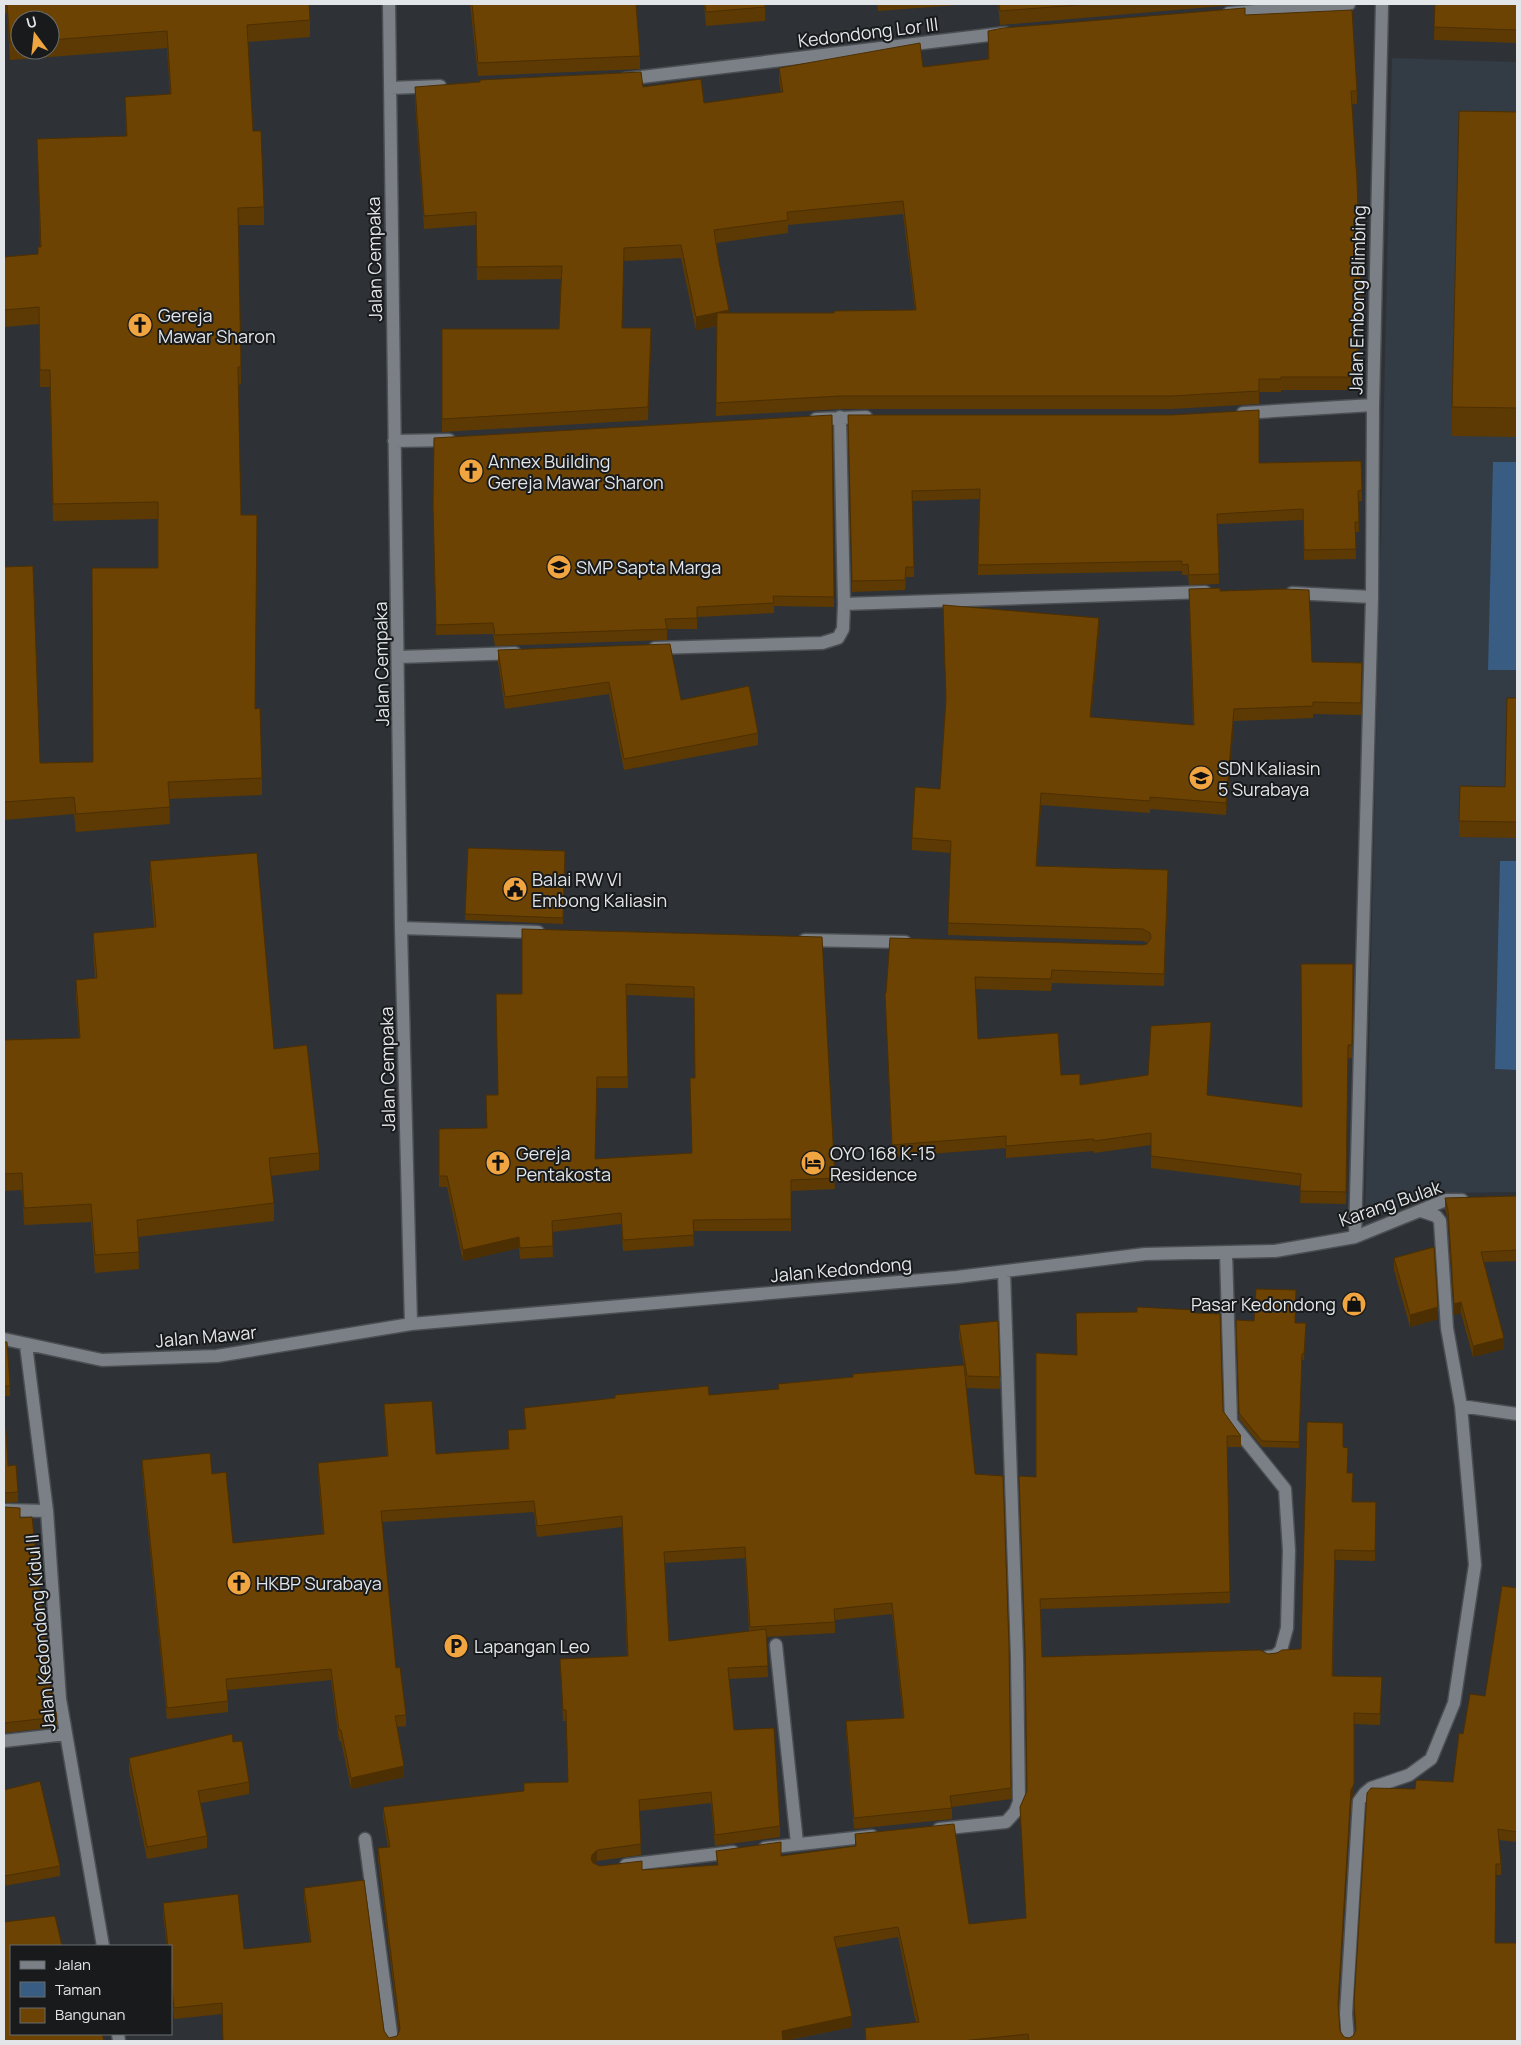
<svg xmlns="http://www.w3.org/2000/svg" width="1521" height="2045" font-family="Manrope,sans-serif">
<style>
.built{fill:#333b45}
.park{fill:#395c82}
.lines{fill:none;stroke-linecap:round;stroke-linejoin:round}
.minor-casing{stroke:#4b4f53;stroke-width:15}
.minor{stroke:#7a8086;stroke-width:12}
.wall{fill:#5d3a03;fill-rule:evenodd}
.shaded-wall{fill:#4c2f02}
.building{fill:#6c4303;stroke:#4c2f02;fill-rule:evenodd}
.labels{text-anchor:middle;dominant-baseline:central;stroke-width:4;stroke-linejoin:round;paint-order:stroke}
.street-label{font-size:18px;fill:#e3e6e9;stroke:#181a1c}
.poi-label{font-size:18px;fill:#e3e6e9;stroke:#181a1c;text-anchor:start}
</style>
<rect width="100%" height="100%" fill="#2e3237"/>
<path class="built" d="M1392,58L1517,62V1192L1441,1193L1365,1220Z"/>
<path class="park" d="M1493,462H1517V670H1488Z
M1500,861H1517V1070L1495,1069Z"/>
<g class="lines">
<defs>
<path id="minor" d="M389,4L401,928L411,1324
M1229,13L1349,4
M625,79L1005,33
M390,88L440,86
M1243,413L1373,405
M840,417L844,604
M816,419L866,417
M394,441L449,440
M1292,593L1372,597
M655,648L822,643L838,638L843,629L844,604L1205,592
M399,657L515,653
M401,928L538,932
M805,940L905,942
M1355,1237L1372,597L1373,405L1382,4
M1226,1252L1231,1422L1285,1489L1289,1550L1287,1628L1281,1650L1275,1656L1267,1657
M4,1339L102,1360L217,1356L411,1324L957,1277L1145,1254L1275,1251L1355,1237L1446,1200H1462
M26,1345L47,1511L60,1699L103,1946
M1461,1406L1517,1414
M4,1510L47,1511
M776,1645L797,1843
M4,1741L66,1734
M939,1829L1006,1822L1015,1812L1019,1802L1017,1657L1004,1272
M365,1839L392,2041
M765,1848L872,1836
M626,1865L733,1852
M118,2034L119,2041
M1348,2041L1346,2014L1359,1801L1365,1793L1371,1788L1409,1775L1431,1759L1454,1703L1475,1565L1461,1406L1447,1328L1440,1221L1436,1216L1421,1211"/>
</defs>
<use href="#minor" class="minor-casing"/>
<use href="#minor" class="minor"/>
</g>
<path class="wall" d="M4,4H309L310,20V37L248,42L253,131L264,207V225H239L241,384L238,385L241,515L256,709L262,778V795L169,799L170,824L76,832L74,814L4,820V567L40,763L93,762L158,568V519L53,521L50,387H40L39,324L4,327V257L38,254L40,247L37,139L126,136L125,97L170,94L167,48L10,60L7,13L4,14ZM20,20H50V50H20Z
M470,4H636L640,56V69L478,76Z
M704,4H776L765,5V21L706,26Z
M877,4H970L878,11Z
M998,4H1245L1000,25Z
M1435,4H1517V43L1434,40Z
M1245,15L1357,91V104H1352L1361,286V299H1359L1358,390H1281V392H1259V404L1171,409H840L716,416L717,326L696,330L681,258L624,261L622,328L651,341L648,420L442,432V329H559L561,279L477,280L476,225L424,229L415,101V87H643L704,103L781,92L779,81V68L923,67L988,59V31ZM903,214L915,310L834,313H729L719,262L716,243L788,233V225Z
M1517,112V437L1452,436V407Z
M832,415L834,607L774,606V613L697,617V629H667V640L495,646L493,634L436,635L433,516Z
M848,415L1259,463L1361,461L1362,501H1358L1359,532H1355L1356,559L1304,560L1303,520L1218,524L1219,584L1189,585L1188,575H1182V571L978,575L979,499L913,501L914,577H906L905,590L852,592Z
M1189,589L1220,591L1312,662L1362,663L1361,715L1313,714V718L1234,721L1226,815L1150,809V813L1041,805L1037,866L1168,882L1164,986L1052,983L1051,991L975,989L978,1039L1061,1075L1080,1085L1148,1075L1211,1034L1207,1095L1302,1107L1353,964L1352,1058H1348L1346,1204L1300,1203L1301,1186L1151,1168V1145L1094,1153V1151L1006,1158V1148L892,1157L885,993L1143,945L1148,943L1143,941L948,935L951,853L912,850V838L940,789L946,703L943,605L1099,630L1091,718L1193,725Z
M498,650L681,700L758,733V745L624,770L609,694L505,709L498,662Z
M1517,698V838L1459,837V821L1505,787Z
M468,848L565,851L563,924L465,920Z
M150,861L274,1049L319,1153V1170L271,1176L274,1203V1221L138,1237L139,1269L95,1273L91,1222L24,1225L22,1190L4,1191V1023L5,1040L79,1038L76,997V980L95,978L93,950V933L154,927L150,879Z
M822,937L835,1189L791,1191V1231H693L694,1246L623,1251L621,1224L552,1232L553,1257L520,1259L519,1248L463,1261L447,1187H439V1129L487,1128L486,1095H498L522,994ZM627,995L694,998L695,1078L692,1153L595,1159L597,1088H628Z
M1517,1196V1261L1484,1262L1504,1349L1473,1357L1461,1313L1454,1315L1448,1220L1445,1209V1198Z
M1394,1258L1438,1319L1410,1327L1394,1270Z
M1195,1313L1223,1411L1241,1436V1447H1227L1230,1603L1041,1609L1042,1657L1268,1654L1301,1649L1343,1447L1352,1502H1376L1375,1561L1335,1560L1333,1676L1382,1677L1380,1725L1354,1724V1795L1351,1800L1338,2008L1340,2031L1344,2037L1349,2038L1353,2036L1355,2031L1354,2003L1415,1789L1453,1782L1463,1734L1485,1696L1517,1588V1842L1499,1840L1501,1864V1875H1496L1495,1943L1517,2041H865V2028L916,2023L898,1937L837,1948L852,2027L784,2041H223L222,2014L174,2019L171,1989V1946H167L163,1914V1903L244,1949L310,1942L304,1899V1888L384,2031L389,2038L397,2036L399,2032L378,1859V1848L388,1847L383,1817V1807L524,1791L568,1782L566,1721H563L560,1659L627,1656L622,1527L537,1537L534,1512L382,1522L396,1668L406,1715V1726L397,1727L404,1777L351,1789L341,1741H339L331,1680L227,1690L228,1701V1712L167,1719L142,1471V1460L212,1474L233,1543L323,1534L318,1474V1463L387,1456L384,1404L436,1454L508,1449V1430L525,1429L524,1408L709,1395L778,1389V1384L853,1377L964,1365L959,1337V1325L1000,1377V1389L967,1388L965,1374L975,1474L1009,1646L1011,1799L952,1807V1819L854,1829L846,1732V1721L903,1718L892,1614L835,1620V1633L766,1637L768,1677L729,1679L734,1730L780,1826V1837L715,1846L711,1803L639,1811L641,1855L597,1861L594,1864L600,1866L642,1870L717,1865L716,1851L781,1856L855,1846V1834L969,1924L1026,1918L1020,1807L1027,1791L1036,1477L1077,1355ZM745,1558L749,1631L669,1641L665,1563Z
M1236,1320L1295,1323L1306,1329L1304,1360H1302L1299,1448L1262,1447L1239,1419Z
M4,1342L10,1386V1396H4Z
M4,1399L8,1466L18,1492V1502L4,1503Z
M4,1507L20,1518L57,1717V1727L4,1733Z
M233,1742L249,1782V1794L201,1803L207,1836V1848L147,1859L129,1770V1758Z
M4,1790L60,1866V1876L4,1886Z"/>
<path class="shaded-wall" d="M729,310V323L696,330V317Z
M651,328V341L648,420V407Z
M1099,618V630L1090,730V717Z
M1234,709V721L1226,815V803Z
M1041,793V805L1036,878V866Z
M1211,1022V1034L1207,1107V1095Z
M519,1237V1248L463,1261V1250Z
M1461,1302V1313L1454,1315V1304Z
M1438,1307V1319L1410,1327V1315Z
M1504,1338V1349L1473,1357V1346Z
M1354,1713V1795L1351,1800L1338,2014Z
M404,1766V1777L351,1789V1778Z
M597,1850V1861L592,1865L591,1859L592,1855Z
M852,2016V2027L782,2041V2031Z"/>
<path class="building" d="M7,4H309L310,20L247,25L253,131H261L264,207L238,208L241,367H238L241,515H257L255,709L260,708L262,778L168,782L170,807L76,814L74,797L4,802V567L33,566L40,763L93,762L92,568H158V502L53,504L50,370H40L39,307L4,310V257L38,254V247H41L37,139L127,136L125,97L171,94L167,31L50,40V20H20V42L10,43Z
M472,4H636L640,56L478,63Z
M705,4H765V7L706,12Z
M999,4H1091L1000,11Z
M1435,4H1517V30L1434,27Z
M1245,8V15L1352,10L1357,91H1351L1357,181L1361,286H1359L1358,377H1281V379H1259V391L1171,396H840L716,403L717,313H834V311L916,310L903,201L787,212L788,220L714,230L719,262L729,310L696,317L681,245L624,248L622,328H651L648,407L442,419V329H559L562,266L477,267L476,212L424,216L415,87L480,82V80L641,72L643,87L701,79L704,103L783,92L779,68L920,43L923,67L989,59L988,31L1003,28Z
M1459,111L1517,112V408L1452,407Z
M1259,410V463L1361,461L1362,490L1358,491L1359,522H1355L1356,549L1304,550L1303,509L1217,514L1219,574L1189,575L1188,564L1182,565V561L978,565L980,489L912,491L914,567H906L905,580L852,581L848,415H1171Z
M832,415L834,597L773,596L774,603L697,607V618L665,619L667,629L495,635L493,623L436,625L433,505L434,438Z
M1220,588V591L1284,589L1309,590L1312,662L1362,663L1361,703L1313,702V706L1234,709L1226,803L1150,797V801L1041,793L1036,866L1168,870L1164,974L1052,970L1051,979L975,977L978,1039L1058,1033L1061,1075L1080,1074V1085L1148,1075L1151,1026L1211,1022L1207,1095L1302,1107L1301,964H1353L1352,1045H1348L1346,1192L1300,1191L1301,1174L1151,1156V1133L1094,1141V1139L1006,1146V1136L892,1145L885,993H886L890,938L1143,945L1147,944L1151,938L1150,933L1143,929L948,923L951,841L912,838L915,787L940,789L946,699L943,605L1099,618L1090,717L1194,725L1189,589Z
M670,644L681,700L749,686L758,733L624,759L609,682L505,697L498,650Z
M1507,698H1517V822L1459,821L1460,786L1505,787Z
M468,848L565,851L563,918L465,914Z
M257,853L274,1049L307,1045L319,1153L269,1158L274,1203L137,1220L139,1252L95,1255L91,1204L24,1208L22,1173L4,1174V1023L5,1040L80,1038L76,980L97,978L93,933L156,927L150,861Z
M522,929L822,937L835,1178L791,1180V1219L693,1220L694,1235L623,1240L621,1213L552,1221L553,1246L520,1248L519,1237L463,1250L447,1176H439V1129L487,1128L486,1095H498L496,994H522ZM626,984L694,987L695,1078H690L692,1153L595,1159L597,1077H628Z
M1517,1196V1250L1481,1252L1504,1338L1473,1346L1461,1302L1454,1304L1448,1210L1445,1198Z
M1434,1247L1438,1307L1410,1315L1394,1258Z
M1256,1289L1296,1290L1295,1323H1306L1304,1354H1302L1299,1442L1262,1441L1239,1413L1236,1320L1254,1321Z
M1137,1307L1195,1310V1313L1220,1314L1223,1411L1241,1436H1227L1230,1592L1040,1599L1042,1657L1260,1650L1268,1654L1277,1653L1282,1650L1301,1649L1307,1422L1343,1423V1447L1348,1448L1347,1473H1353L1352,1502H1376L1375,1551L1335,1550L1332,1676L1382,1677L1380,1714L1354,1713V1784L1351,1790L1338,2003L1340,2031L1344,2037L1349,2038L1353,2036L1356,2030L1354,2003L1367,1793L1371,1788L1415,1789L1416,1780L1453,1782L1459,1733L1463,1734L1470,1694L1485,1696L1502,1586L1517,1588V1832L1498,1829L1501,1864H1496L1495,1943H1517V2041H1029L1028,2034L962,2041H866L865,2028L919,2022L898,1927L834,1937L852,2016L782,2031L783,2041H223L222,2003L174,2008L171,1978V1946H168L163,1903L238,1894L244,1949L311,1942L304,1888L364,1880L384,2031L389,2038L397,2036L400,2029L378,1848L390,1847L383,1807L524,1791V1783L568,1782L566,1710H563L560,1659L628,1656L622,1516L537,1526L534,1501L381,1511L396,1668L400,1667L406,1715L395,1716L404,1766L351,1778L341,1730H339L331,1669L226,1679L228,1701L167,1708L142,1460L210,1453L212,1474L226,1472L233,1543L324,1534L318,1463L388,1456L384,1404L432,1401L436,1454L509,1449L508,1430L526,1429L524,1408L615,1398V1395L708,1386L709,1395L779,1389L778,1384L853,1377V1374L964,1365L975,1474L1003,1476L1009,1646L1011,1788L950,1796L952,1808L854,1818L846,1721L904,1718L892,1603L834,1609L835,1622L750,1627L745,1547L664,1552L669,1641L766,1629L768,1666L728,1668L734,1730L774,1728L780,1826L715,1835L711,1792L639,1800L641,1844L597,1850L592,1855L591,1859L593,1863L600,1866L642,1861V1870L718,1865L716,1851L781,1842V1856L856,1846L855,1834L954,1824L969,1924L1026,1918L1020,1807L1027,1791L1025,1646L1019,1476L1036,1477V1353L1077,1355L1076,1313L1137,1312Z
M998,1321L1000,1377L967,1376L959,1325Z
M4,1342H7L10,1386H4Z
M4,1399L8,1466L16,1465L18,1492L4,1493Z
M4,1507L20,1508V1518L32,1517L51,1689L57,1717L4,1723Z
M232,1734L233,1742L242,1741L249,1782L198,1791L207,1836L147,1847L129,1758Z
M40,1781L60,1866L4,1876V1790Z
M55,1916L62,1946H11V2034H102L104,2041H4V1922Z"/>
<defs>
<symbol id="church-disc" viewBox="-11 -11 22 22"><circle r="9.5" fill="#f1a540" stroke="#181a1c"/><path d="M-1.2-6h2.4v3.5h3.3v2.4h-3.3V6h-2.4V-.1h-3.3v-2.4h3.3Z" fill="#111"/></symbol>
<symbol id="school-disc" viewBox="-11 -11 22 22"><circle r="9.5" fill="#f1a540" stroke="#181a1c"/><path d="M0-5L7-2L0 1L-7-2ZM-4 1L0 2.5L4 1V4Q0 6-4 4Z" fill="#111"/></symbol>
<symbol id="civic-disc" viewBox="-11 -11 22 22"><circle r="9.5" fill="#f1a540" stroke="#181a1c"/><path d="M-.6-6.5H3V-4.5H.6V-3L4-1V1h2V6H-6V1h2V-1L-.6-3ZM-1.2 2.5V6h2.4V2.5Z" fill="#111"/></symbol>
<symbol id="hotel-disc" viewBox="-11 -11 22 22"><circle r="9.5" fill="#f1a540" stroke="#181a1c"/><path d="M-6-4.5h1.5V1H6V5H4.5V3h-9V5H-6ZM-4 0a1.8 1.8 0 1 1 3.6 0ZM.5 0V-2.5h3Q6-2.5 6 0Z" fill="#111"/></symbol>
<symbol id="shop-disc" viewBox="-11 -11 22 22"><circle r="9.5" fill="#f1a540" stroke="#181a1c"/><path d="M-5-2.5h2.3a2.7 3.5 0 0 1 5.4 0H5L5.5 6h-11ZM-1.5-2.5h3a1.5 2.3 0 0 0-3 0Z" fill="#111"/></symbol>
<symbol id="parking-disc" viewBox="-11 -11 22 22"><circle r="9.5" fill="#f1a540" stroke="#181a1c"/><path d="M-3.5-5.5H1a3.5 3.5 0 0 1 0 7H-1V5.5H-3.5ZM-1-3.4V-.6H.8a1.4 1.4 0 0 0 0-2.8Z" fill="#111"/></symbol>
</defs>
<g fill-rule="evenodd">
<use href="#church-disc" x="126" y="311" width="28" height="28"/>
<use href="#church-disc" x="457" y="457" width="28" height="28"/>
<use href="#school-disc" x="545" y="553" width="28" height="28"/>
<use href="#school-disc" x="1187" y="764" width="28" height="28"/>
<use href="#civic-disc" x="501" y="875" width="28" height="28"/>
<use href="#church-disc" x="484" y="1149" width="28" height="28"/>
<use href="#hotel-disc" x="799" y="1149" width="28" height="28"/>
<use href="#shop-disc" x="1340" y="1290" width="28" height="28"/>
<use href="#church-disc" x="225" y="1569" width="28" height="28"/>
<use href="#parking-disc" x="442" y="1632" width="28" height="28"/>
</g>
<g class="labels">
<g class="street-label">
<text transform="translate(868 32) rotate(-7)">Kedondong Lor III</text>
<text transform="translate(374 259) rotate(-91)">Jalan Cempaka</text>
<text transform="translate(1357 300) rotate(-89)">Jalan Embong Blimbing</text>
<text transform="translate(381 664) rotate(-91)">Jalan Cempaka</text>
<text transform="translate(387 1069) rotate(-91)">Jalan Cempaka</text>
<text transform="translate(1390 1203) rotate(-19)">Karang Bulak</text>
<text transform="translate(841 1269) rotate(-5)">Jalan Kedondong</text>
<text transform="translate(206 1336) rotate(-5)">Jalan Mawar</text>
<text transform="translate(40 1633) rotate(-95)">Jalan Kedondong Kidul II</text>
</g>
<g class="poi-label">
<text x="158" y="315">Gereja<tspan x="158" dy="21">Mawar Sharon</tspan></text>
<text x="488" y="461">Annex Building<tspan x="488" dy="21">Gereja Mawar Sharon</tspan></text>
<text x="576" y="567">SMP Sapta Marga</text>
<text x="1218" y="768">SDN Kaliasin<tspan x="1218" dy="21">5 Surabaya</tspan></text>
<text x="532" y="879">Balai RW VI<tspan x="532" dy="21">Embong Kaliasin</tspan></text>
<text x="516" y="1153">Gereja<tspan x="516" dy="21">Pentakosta</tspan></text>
<text x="830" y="1153">OYO 168 K-15<tspan x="830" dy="21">Residence</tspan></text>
<text x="1336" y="1304" text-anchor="end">Pasar Kedondong</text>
<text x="256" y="1583">HKBP Surabaya</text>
<text x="474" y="1646">Lapangan Leo</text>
</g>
</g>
<rect width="1521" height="2045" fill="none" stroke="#e3e6e9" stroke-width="10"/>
<rect x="10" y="1945" width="162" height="90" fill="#181a1c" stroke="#696c6e"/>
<rect x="20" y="1961" width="25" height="8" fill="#7a8086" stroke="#696c6e"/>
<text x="55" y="1970" font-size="15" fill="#e3e6e9">Jalan</text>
<rect x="20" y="1982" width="25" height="15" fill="#395c82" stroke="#696c6e"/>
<text x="55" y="1995" font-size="15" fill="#e3e6e9">Taman</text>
<rect x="20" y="2008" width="25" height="15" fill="#6c4303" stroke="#696c6e"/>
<text x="55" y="2020" font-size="15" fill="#e3e6e9">Bangunan</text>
<g transform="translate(35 35) rotate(345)"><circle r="24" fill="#181a1c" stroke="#696c6e"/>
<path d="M0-4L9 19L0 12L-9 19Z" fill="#f1a540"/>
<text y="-8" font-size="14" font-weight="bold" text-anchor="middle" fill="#e3e6e9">U</text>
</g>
</svg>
